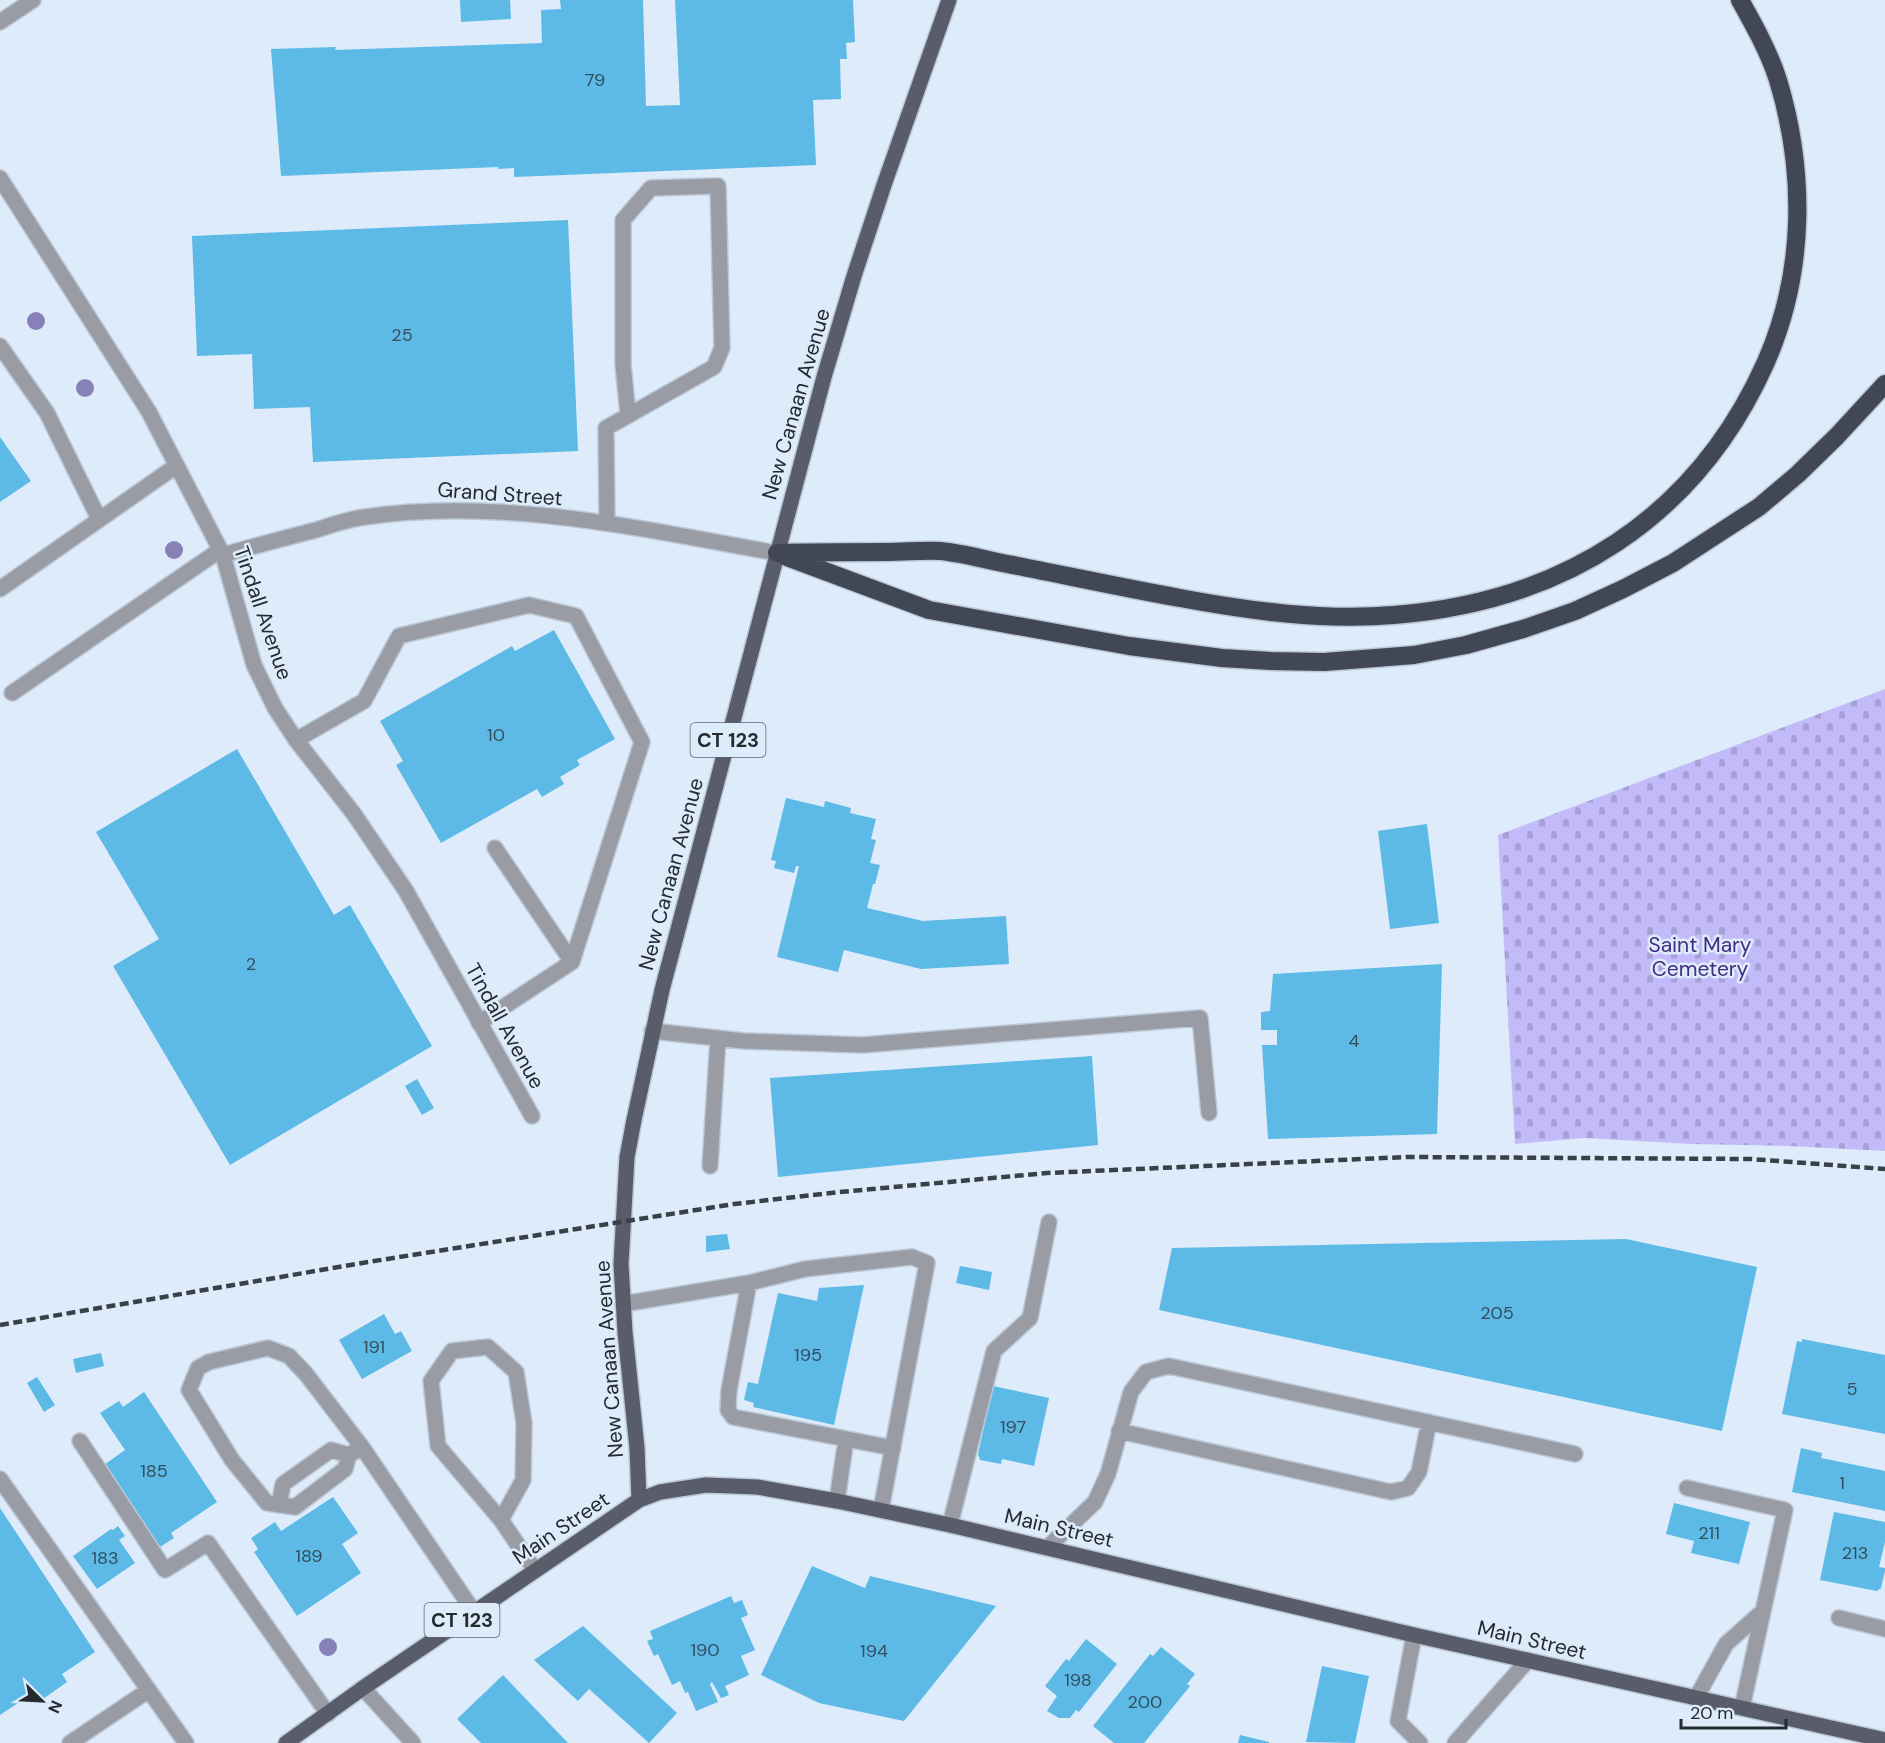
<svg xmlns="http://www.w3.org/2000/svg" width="1885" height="1743" font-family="'DM Sans',sans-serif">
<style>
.cemetery{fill:url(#cemetery-stones)}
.building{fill:#5dbae6}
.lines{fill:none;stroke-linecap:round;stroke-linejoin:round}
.service-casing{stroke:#bcc8d6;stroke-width:18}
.minor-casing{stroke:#bcc8d6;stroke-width:18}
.primary-casing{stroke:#bcc8d6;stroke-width:18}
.motorway-casing{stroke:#bcc8d6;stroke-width:21}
.service{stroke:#999ca4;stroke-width:15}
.minor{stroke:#999ca4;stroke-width:15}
.primary{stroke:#595d6a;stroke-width:15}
.motorway{stroke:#424755;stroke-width:18}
.rail{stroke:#3a4047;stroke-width:4.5;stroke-dasharray:9 4.5;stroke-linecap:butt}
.tree{fill:#8881b7}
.labels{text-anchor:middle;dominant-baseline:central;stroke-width:5;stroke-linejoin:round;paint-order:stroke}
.number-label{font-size:18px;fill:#334e5e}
.shield{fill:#ddebfa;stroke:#5c646d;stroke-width:1.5}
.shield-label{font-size:20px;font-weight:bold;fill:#252a30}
.street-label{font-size:21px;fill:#252a30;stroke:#ddebfa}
.park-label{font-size:21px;fill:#422b81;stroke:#ddebfa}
</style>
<defs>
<pattern id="cemetery-stones" width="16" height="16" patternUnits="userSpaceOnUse" patternTransform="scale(1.5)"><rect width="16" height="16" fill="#c3baf9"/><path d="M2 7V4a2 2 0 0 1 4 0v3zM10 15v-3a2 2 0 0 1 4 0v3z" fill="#a7a0d6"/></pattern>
</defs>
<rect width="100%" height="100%" fill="#ddebfa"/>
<path class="cemetery" d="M1885,689V1151L1790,1146L1692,1144L1585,1138L1515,1144L1498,835Z"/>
<path class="building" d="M460,0H510L511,19L461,22Z
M560,0H643L646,106L680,105L675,0H853L855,42L846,43L847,59H840L841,99L813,100L816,165L514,177V168L498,169V167L281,176L271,49L336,47L335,50L542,43L541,10L561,9Z
M568,220L578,451L313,462L310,407L254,409L252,354L197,356L192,236Z
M0,437L31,481L0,502Z
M554,630L615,739L577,760L580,765L560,777L564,784L542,797L537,789L441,843L396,765L403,761L380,721L512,646L515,651Z
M237,749L334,915L350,905L432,1046L230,1165L113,966L159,939L96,832Z
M786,798L824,807L825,801L851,808L850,813L876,819L871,839L876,840L870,863L880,865L875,884H873L867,908L923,921L1006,916L1009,964L921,969L844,950L838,972L777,957L799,866H796L794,873L774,868L776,861L771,860Z
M1427,824L1439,923L1390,929L1378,831Z
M1442,964L1437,1134L1268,1139L1262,1045H1277V1030H1261V1012L1270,1011L1273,974Z
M1092,1056L1098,1145L778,1177L770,1078Z
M417,1079L434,1108L422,1115L405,1086Z
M727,1234L730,1249L706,1252V1236Z
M1626,1239L1757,1267L1722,1431L1159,1310L1172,1248Z
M960,1266L992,1272L989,1290L956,1283Z
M864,1285L834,1425L753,1407L754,1403L744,1400L748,1382L758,1384L778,1293L817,1301L819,1288Z
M384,1314L395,1334L401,1331L412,1351L362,1379L339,1340Z
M1802,1339L1885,1355V1434L1782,1414L1797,1341L1802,1342Z
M101,1353L104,1366L76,1373L73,1359Z
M37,1377L55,1405L44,1412L27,1383Z
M993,1386L1049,1398L1034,1466L1002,1459L1001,1464L980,1460L978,1454Z
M144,1392L217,1502L171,1533L174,1538L160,1547L104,1465L125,1450L100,1413L119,1401L123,1407Z
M1801,1448L1822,1453L1821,1458L1885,1471V1511L1792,1492Z
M333,1497L358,1533L342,1544L361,1573L297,1616L254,1552L258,1549L251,1538L275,1522L281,1531Z
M1674,1503L1750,1522L1739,1564L1691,1553L1694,1541L1666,1534Z
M0,1508L95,1652L62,1674L67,1682L36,1704L30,1695L0,1715Z
M1834,1512L1885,1522V1542L1879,1567L1885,1568V1571L1881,1588L1877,1591L1820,1580Z
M118,1526L125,1536L119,1540L135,1563L97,1589L73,1556L111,1529L113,1530Z
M812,1566L865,1588L870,1576L996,1606L904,1721L819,1703L761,1675Z
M731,1596L734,1603L742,1600L748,1615L741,1618L755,1650L741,1656L749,1675L725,1686L729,1695L721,1698L712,1682L710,1684L718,1702L696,1711L688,1692L685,1693L680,1681L672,1685L658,1654L654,1656L647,1641L653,1639L650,1631Z
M583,1626L677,1713L649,1743L589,1689L578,1701L534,1660Z
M1086,1639L1117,1664L1079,1712L1076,1710L1070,1718H1059L1047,1711L1057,1696L1045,1686L1066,1659L1069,1661Z
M1161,1647L1195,1674L1187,1684L1190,1686L1144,1743H1114L1093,1726L1150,1654L1153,1656Z
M1322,1666L1369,1676L1355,1743L1306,1742Z
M503,1675L568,1743H481L457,1719Z
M1240,1735L1269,1742V1743H1238Z"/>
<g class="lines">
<defs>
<path id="service" d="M0,346L47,413L99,519
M607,523L606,428L714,367L722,348L718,186L651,188L623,220V364L628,415
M12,693L220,550
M296,740L364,701L399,636L529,605L576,616L642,742L572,962L479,1023
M495,848L572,962
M652,1031L744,1041L862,1045L1200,1018L1209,1113
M710,1166L718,1038
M749,1283L729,1390L728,1410L733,1417L893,1448
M623,1304L749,1283L805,1269L912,1257L927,1263L881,1510
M1119,1431L1391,1492L1408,1488L1419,1472L1429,1422
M80,1441L165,1570L208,1543L328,1714
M362,1447L349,1455L345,1469L295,1507L267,1503L232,1460L189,1390L198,1368L209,1362L268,1348L289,1356L306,1374L362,1447L474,1612
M0,1479L186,1743
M1687,1488L1785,1510L1742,1708
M837,1501L846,1439
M279,1505L283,1484L331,1450L349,1455
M501,1520L523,1480L524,1423L516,1372L488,1347L452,1351L431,1381L438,1446L501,1520L535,1570
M950,1525L994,1351L1030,1318L1049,1222
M1048,1547L1095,1502L1108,1474L1131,1392L1146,1372L1169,1366L1575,1454
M1839,1618L1885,1629
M1414,1635L1398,1721L1420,1743
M1696,1698L1726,1644L1763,1611
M70,1743L149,1690"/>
<path id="minor" d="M0,22L33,0
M0,178L149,412L223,555L254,665L275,708L296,740L354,814L406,891L532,1116
M223,555C254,546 285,538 316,530C332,525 348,519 365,517C502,497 642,529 777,553
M0,589L176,466
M363,1688L413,1743
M1455,1743L1528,1660"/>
<path id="primary" d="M639,1500L637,1448L625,1332L621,1264L627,1157L634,1120L662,990L824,377L854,276L884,185L949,0
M286,1743L363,1688L639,1500L660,1492L706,1485L757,1487L837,1501L950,1525L1414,1635L1885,1740"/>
<path id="motorway" d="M777,553C814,552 851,552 888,552C905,552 923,550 940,551C964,553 989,561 1013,565C1069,576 1124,588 1180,598C1250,611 1323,621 1394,615C1562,602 1696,519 1766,362C1805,273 1806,173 1778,80C1769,52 1754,25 1740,0
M787,557L929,610L1129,646L1222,658L1271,661L1324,662L1414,655L1466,645L1523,629L1575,611L1623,589L1673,563L1759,507L1798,474L1837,436L1885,384"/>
</defs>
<use href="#service" class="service-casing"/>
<use href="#minor" class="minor-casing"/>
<use href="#primary" class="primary-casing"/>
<use href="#motorway" class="motorway-casing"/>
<use href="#service" class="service"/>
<use href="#minor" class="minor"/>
<use href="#primary" class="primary"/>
<use href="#motorway" class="motorway"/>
<path class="rail" d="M0,1325L368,1262L734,1204L840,1192L1047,1173L1407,1157L1751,1159L1885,1169"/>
</g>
<g class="tree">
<circle cx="36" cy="321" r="9"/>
<circle cx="85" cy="388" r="9"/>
<circle cx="174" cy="550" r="9"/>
<circle cx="328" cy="1647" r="9"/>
</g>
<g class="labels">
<g class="number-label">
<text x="595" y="80">79</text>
<text x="402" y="335">25</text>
<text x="496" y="735">10</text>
<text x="251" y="964">2</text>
<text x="1354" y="1041">4</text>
<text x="1497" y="1313">205</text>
<text x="374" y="1347">191</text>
<text x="808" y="1355">195</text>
<text x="1852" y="1389">5</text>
<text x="1013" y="1427">197</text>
<text x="154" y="1471">185</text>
<text x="1842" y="1483">1</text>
<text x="1709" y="1533">211</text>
<text x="1855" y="1553">213</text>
<text x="309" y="1556">189</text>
<text x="105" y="1558">183</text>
<text x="705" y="1650">190</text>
<text x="874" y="1651">194</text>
<text x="1078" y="1680">198</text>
<text x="1145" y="1702">200</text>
</g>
<g class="shield">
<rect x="690.5" y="723" width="75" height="34" rx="4.5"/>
<rect x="424.5" y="1603" width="75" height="34" rx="4.5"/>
</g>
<g class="shield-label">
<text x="728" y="740">CT 123</text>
<text x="462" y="1620">CT 123</text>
</g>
<g class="street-label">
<text transform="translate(796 404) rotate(-74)">New Canaan Avenue</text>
<text transform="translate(500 494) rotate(4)">Grand Street</text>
<text transform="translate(263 613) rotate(71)">Tindall Avenue</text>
<text transform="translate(671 874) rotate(-75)">New Canaan Avenue</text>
<text transform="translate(505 1026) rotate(61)">Tindall Avenue</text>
<text transform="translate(609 1359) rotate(-94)">New Canaan Avenue</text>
<text transform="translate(561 1528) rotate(-34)">Main Street</text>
<text transform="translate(1059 1528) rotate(13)">Main Street</text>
<text transform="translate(1532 1640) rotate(13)">Main Street</text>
</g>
<g class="park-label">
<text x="1700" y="945">Saint Mary<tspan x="1700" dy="24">Cemetery</tspan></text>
</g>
</g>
<g transform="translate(42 1701) rotate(114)" stroke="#ddebfa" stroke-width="4.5" paint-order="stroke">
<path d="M0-4.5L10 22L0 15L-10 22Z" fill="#252a30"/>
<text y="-9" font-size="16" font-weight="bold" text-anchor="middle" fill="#252a30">N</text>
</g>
<path d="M1681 1719v9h105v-9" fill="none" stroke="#252a30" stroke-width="3"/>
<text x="1690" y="1719" font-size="18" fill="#252a30" stroke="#ddebfa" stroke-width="4.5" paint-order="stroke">20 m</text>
</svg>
